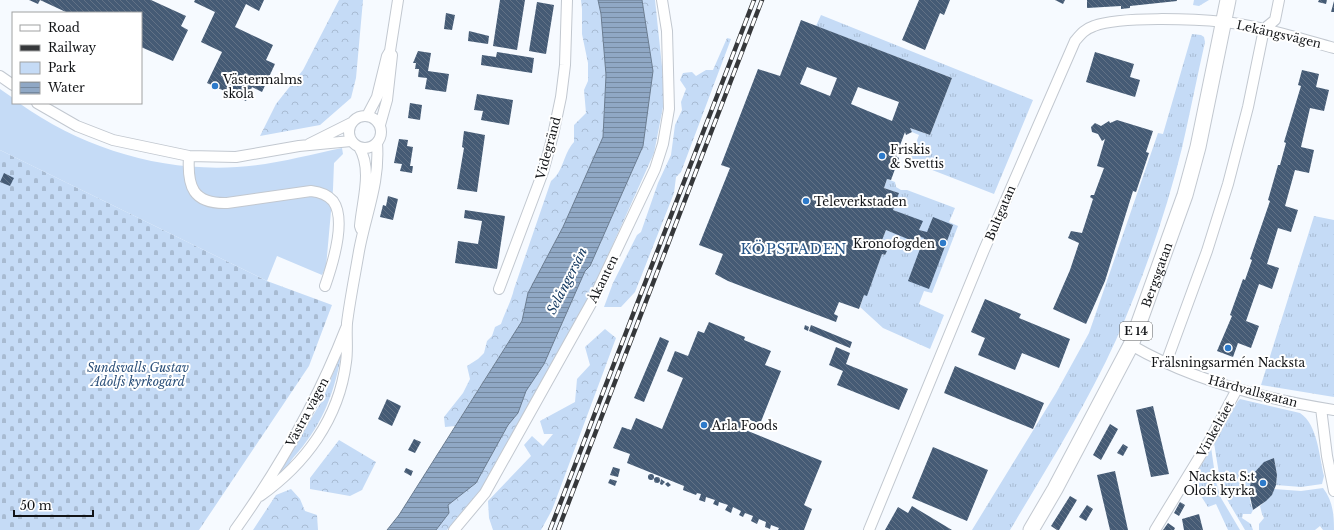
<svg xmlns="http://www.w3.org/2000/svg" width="1334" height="530" font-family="'Libre Baskerville',serif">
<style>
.grass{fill:url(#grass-tufts)}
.forest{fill:url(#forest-crowns)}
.cemetery{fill:url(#cemetery-stones)}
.green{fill:#c5dbf6}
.water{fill:url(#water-rules);stroke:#6a7c91}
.building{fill:url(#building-back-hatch);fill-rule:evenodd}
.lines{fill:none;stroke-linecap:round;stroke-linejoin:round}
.minor-casing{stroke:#c2c8d0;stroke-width:12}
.highway-casing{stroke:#c2c8d0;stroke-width:17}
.minor{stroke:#fff;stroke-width:10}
.highway{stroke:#fff;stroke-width:15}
.rail-casing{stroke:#36383b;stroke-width:4.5}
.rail{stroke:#fff;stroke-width:3;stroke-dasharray:9;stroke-linecap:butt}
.poi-dot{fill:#2d7aca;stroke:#fff;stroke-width:1.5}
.labels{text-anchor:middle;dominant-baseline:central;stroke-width:4;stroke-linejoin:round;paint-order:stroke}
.shield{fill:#fff;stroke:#595a5d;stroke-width:1}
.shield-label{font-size:11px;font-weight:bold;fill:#121417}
.street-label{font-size:12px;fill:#121417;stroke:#fff}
.poi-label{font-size:12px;fill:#121417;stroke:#fff;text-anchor:start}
.park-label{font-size:12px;font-style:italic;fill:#2d517a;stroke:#fff}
.water-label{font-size:13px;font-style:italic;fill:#143960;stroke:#fff}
.quarter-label{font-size:14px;letter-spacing:1px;fill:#26568a;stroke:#fff}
</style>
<defs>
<pattern id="grass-tufts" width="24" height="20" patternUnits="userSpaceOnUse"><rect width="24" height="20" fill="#c5dbf6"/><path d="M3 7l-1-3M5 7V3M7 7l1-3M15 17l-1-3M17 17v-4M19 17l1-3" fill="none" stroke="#a8bbd2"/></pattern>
<pattern id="forest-crowns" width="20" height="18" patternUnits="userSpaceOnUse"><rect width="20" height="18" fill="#c5dbf6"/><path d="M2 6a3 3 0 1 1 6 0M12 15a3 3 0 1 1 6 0" fill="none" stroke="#a8bbd2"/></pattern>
<pattern id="cemetery-stones" width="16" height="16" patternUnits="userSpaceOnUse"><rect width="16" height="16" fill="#c5dbf6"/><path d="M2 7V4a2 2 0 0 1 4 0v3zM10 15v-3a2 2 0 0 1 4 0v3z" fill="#a8bbd2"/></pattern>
<pattern id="water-rules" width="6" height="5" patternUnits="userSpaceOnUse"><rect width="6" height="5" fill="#90a8c5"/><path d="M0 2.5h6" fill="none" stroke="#74889f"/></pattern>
<pattern id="building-back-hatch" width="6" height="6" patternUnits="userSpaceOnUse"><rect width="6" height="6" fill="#455b75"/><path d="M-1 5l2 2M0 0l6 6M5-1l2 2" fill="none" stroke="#627286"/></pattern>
</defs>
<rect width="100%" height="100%" fill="#f6faff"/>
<path class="grass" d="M1194,0H1209L1199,6L1193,5Z
M821,15L1033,100L994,194L909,161L919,135L912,132L910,128L930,135L952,78L816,26Z
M1192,34L1201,35L1204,37L1205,42C1197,77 1190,113 1182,148C1166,213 1143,279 1116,340C1086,406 1047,468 1010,530H972L1056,393L1089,333L1158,133L1163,134Z
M887,179L895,182L896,187L901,190H907L955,208L949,222L958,226L932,293L924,291L919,304L944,315L930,349L883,328L860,307L864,295H867L882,254L885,255L887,251L879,248L886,230L915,241L922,222L893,210L899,193L884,188Z
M1314,216L1334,220V397L1261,385Z
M340,356L341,357C333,397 321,427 293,458C289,464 283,473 276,475L322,401Z
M1240,399L1300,413C1318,425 1319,456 1324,476L1322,484L1301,487L1276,485L1277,475L1274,458C1251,467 1244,488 1253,510L1251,514H1243L1242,518L1251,524L1253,530H1245L1225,496L1220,480L1214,443L1238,401Z
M1211,447L1216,482L1221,498L1240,530H1228L1216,504L1208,507L1192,482Z
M1323,488C1333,501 1334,515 1334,530H1323L1320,526L1315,530H1259V524L1264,518L1262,514L1260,506L1272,495L1274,489L1301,491Z"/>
<path class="forest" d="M339,0H363L356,78L351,98L320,125L260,136L276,104L303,70Z
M581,0H598L601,14L606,75L603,137L563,227L528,293L522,321L455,426L445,427L444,417L463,393L470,379L467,366L478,359L484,353L487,341L492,336L495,327L501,324C505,312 511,302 514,289L551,181C564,171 563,154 574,142V125L586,113L584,90L588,81V63L582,34V9Z
M642,0H655L663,76V107L654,153L583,311L483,491L447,530H436L449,513L448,505L476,483L508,425L518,413L526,391L544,364L585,271L590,266L643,146L653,71Z
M727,38L731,39L681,172L676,177L674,193L635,292L621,307H604L613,283L637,235L641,232L658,183L671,155L675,125L682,110L681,102L686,89L680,80L683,73L692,72L696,76L706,70H713Z
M605,329L616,338L552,510L541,530H493L489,518L488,501L531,456L524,445L532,436L543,446L553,434H544L540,421L575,402L577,379L590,365L585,347Z
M339,440L376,462L362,490L350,496L310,489V478Z
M291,489L300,499L305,511L317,515L318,530H253L276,495Z"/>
<path class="cemetery" d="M0,150L267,281L332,305L309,366L199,530H0Z"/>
<path class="green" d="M0,89L13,98V103H19C82,148 160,172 237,167C273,165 308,155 342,148L343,154L334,163L333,189L326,267L322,275L277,256L267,281L0,150Z"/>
<path class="water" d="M598,0H642L653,71L643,146L590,266L585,271L544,364L526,391L518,413L508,425L476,483L448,505L449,513L436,530H387L399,515L522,321L528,293L563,227L603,137L606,75L601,14Z"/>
<path class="building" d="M29,0H40L38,4Z
M40,0H151L186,16L181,26L188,30L173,61L141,47V13H68Z
M195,0H264L259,11L246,4L235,27L273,45L266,60L275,64L262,92L252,87L246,101L207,83L222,52L201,42L215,12L194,2Z
M500,0H525L517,50L493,46Z
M919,0H950L944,15L940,13L925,50L902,40Z
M1055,0H1065L1063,4Z
M1087,0H1177V1L1130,6V8L1121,9V6L1087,8Z
M1319,0H1327L1326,4L1318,2Z
M1334,1V12H1331Z
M537,2L554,5L546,54L529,51Z
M446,13L455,15L452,30L444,29Z
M801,20L952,78L930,135L910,128L912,132L906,135L905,132L896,156L899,158L891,180L887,179L884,188L899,193L893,210L923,221L919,230L927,232L933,217L953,225L929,289L908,281L924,238L917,236L915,242L886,230L879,248L887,251L885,255L882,254L867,296L864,295L859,309L839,302L834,314L838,316L836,322L728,281L715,274L723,254L699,245L730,168L721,165L758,69L780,76ZM807,67L837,78L830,96L800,84ZM858,87L899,102L892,121L851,104Z
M469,31L489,36L488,44L468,41Z
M418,51L431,53L428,71L449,74L446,92L425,89L427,78L418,77L419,69H415L416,63H413Z
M497,52L534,58L532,73L481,65L482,55L496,57Z
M1095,52L1134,64L1130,77L1140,80L1135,97L1086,82Z
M1302,70L1319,74L1316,87L1329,90L1324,111L1310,108L1301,147L1314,150L1309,173L1295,170L1285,206L1298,210L1291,232L1278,228L1267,264L1279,268L1272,289L1259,284L1246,321L1259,326L1251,348L1238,343L1233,357L1217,351L1232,316L1230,315L1243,279L1245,280L1252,260L1250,259L1270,201L1268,200L1278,165H1280L1286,143L1284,142L1301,86L1298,85Z
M477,94L513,100L509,125L481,120L483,111L474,110Z
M410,103L422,105L420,120L408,118Z
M1117,120L1153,131L1146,152L1149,153L1136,192L1133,191L1105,281L1086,324L1053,309L1070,270L1079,243L1068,238L1071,231L1082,233L1093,199L1090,197L1091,195H1094L1104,168L1097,166L1105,139L1102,141L1098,134L1092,132L1091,127L1095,123L1101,126L1109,121L1110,123Z
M464,131L485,135L477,192L457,189L464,148L462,147Z
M399,139L408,140L407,146L413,147L410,166H413L412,173L400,171L402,164L394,163Z
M4,173L14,178L10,186L0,182Z
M388,196L398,199L393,220L380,217L383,205L386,206Z
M465,210L505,216L497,269L455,263L458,241L478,244L482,221L464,218Z
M985,299L1021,314L1019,318L1070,339L1059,368L1022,353L1015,370L978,355L985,338L971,332Z
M709,322L745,337L744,340L771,351L765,365L781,371L760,424L748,419L743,429L822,461L804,505L812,509L804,530H778L779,528L771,525L770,529L765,527L766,522L759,519L757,524L751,521L753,516L745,513L743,517L739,515L741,511L733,507L731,513L725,510L728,505L719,502L718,506L713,504L715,500L706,497L705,502L699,500L701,494L697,493L696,495L683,490L684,486L627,463L630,454L613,448L622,427L631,430L636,418L662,429L683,378L667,371L675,351L688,356L698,331L704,333Z
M805,325L809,327L808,331L804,329Z
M811,325L852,342L850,348L809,331Z
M660,337L669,341L644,402L634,398Z
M836,347L850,353L846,364L908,389L899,410L837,385L843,371L829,365Z
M955,366L1044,403L1033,429L944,393Z
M387,399L401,406L392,426L378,419Z
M1153,406L1169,474L1151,477L1136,410Z
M1110,424L1118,429L1101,460L1093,455Z
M414,439L421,442L415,453L408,450Z
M1123,444L1128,447L1123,456L1117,453Z
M933,447L988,470L967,521L912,498Z
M1274,458L1277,475L1276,485L1272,495L1266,501L1253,510L1249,492L1252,475L1264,462Z
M613,467L620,469L618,477L610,475Z
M406,468L413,471L411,476L404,472Z
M1115,471L1128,530H1110L1097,475Z
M648 477a3 3 0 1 1 6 0a3 3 0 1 1-6 0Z
M654 480a3 3 0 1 1 6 0a3 3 0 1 1-6 0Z
M610,479L617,481L615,486L608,483Z
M661,479L665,482L662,485L660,484Z
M668,482L671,485L668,487L665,484Z
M1070,496L1077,500L1059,530H1057L1051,526Z
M1180,502L1185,505L1179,516L1174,513Z
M1087,505L1093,509L1086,521L1079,517Z
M912,506L952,530H885L898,507L908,513Z
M1199,514L1203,530H1184L1182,519Z
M1168,523L1175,528L1174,530H1163Z"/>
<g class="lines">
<defs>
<path id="minor" d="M0,76L13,85
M37,103L77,126L113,140L189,156L236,157L299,146L351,141
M349 132a16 16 0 1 1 32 0a16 16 0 1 1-32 0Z
M367,116L377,97L387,56L390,51L398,0
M380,125L387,100L392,55
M309,144L351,123
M359,147C373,170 362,201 360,226L361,229
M189,156C187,187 193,204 227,203L311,191C320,192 327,194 333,201C347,220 332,266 325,286
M499,289L543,172L553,135L561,97L565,65L567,0
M1131,345C1193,381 1264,399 1334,410
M1166,363L1207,251L1228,184L1248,107L1264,29L1275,20L1279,0
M1321,408L1327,456L1334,491
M260,496C305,464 339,419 346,362C348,349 346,336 347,323C350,299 355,275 359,251C366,213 380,183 377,143
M235,530C280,467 318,400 346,328
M454,530L485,493L593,300L655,169L663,144L669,109L667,31L662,0
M869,530L984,250L1075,41C1081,34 1085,29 1094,26C1120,16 1195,19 1224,22C1261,26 1298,38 1334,48
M1155,530L1211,438L1237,389"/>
<g id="highway">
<path id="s1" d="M1031,530L1055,489L1131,345L1185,195L1198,147L1228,0"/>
</g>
</defs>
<use href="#minor" class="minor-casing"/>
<use href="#highway" class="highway-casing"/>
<use href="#minor" class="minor"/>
<use href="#highway" class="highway"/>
<defs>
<path id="rail" d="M550,530L754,0
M558,530L762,0"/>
</defs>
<use href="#rail" class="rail-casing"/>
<use href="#rail" class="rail"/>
</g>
<g class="poi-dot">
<circle cx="215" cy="86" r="4"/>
<circle cx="882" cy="156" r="4"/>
<circle cx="806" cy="201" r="4"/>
<circle cx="943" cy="243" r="4"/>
<circle cx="1228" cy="348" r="4"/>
<circle cx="704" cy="425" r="4"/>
<circle cx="1263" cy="483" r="4"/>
</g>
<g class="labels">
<rect class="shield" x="1120" y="322" width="32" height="18" rx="3"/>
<g class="shield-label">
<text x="1136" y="331">E 14</text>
</g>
<g class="street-label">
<text transform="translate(1279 34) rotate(13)">Lekängsvägen</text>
<text transform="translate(548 148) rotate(-75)">Videgränd</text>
<text transform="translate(1000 213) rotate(-67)">Bultgatan</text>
<text stroke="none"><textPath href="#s1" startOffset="285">Bergsgatan</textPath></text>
<text transform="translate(603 279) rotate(-64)">Åkanten</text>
<text transform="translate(1253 391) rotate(15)">Hårdvallsgatan</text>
<text transform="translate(307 412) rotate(-62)">Västra vägen</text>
<text transform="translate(1215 429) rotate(-61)">Vinkeltået</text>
</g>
<g class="poi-label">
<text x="223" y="79">Västermalms<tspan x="223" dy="14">skola</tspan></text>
<text x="890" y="149">Friskis<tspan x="890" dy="14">&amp; Svettis</tspan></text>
<text x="814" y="201">Televerkstaden</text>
<text x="935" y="243" text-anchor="end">Kronofogden</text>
<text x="1228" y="362" text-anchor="middle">Frälsningsarmén Nacksta</text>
<text x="712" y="425">Arla Foods</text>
<text x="1255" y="476" text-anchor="end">Nacksta S:t<tspan x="1255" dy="14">Olofs kyrka</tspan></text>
</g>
<g class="park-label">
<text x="138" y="367">Sundsvalls Gustav<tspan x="138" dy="14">Adolfs kyrkogård</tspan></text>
</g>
<g class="water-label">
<text transform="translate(567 281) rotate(-63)">Selångersån</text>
</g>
<g class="quarter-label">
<text x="794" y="249">KÖPSTADEN</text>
</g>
</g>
<rect x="12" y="12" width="130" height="92" fill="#ffffff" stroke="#a0a1a2"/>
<rect x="20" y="25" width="20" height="6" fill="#ffffff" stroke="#a0a1a2"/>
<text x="48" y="32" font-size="12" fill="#121417">Road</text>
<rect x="20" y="45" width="20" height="6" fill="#36383b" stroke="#a0a1a2"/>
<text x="48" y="52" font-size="12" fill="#121417">Railway</text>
<rect x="20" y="62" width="20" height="12" fill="#c5dbf6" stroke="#a0a1a2"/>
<text x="48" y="72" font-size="12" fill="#121417">Park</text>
<rect x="20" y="82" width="20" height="12" fill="url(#water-rules)" stroke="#a0a1a2"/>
<text x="48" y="92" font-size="12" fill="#121417">Water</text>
<path d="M14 510v6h79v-6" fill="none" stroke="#121417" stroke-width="2"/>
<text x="20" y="510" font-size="12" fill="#121417" stroke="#ffffff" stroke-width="3" paint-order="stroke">50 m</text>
</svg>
